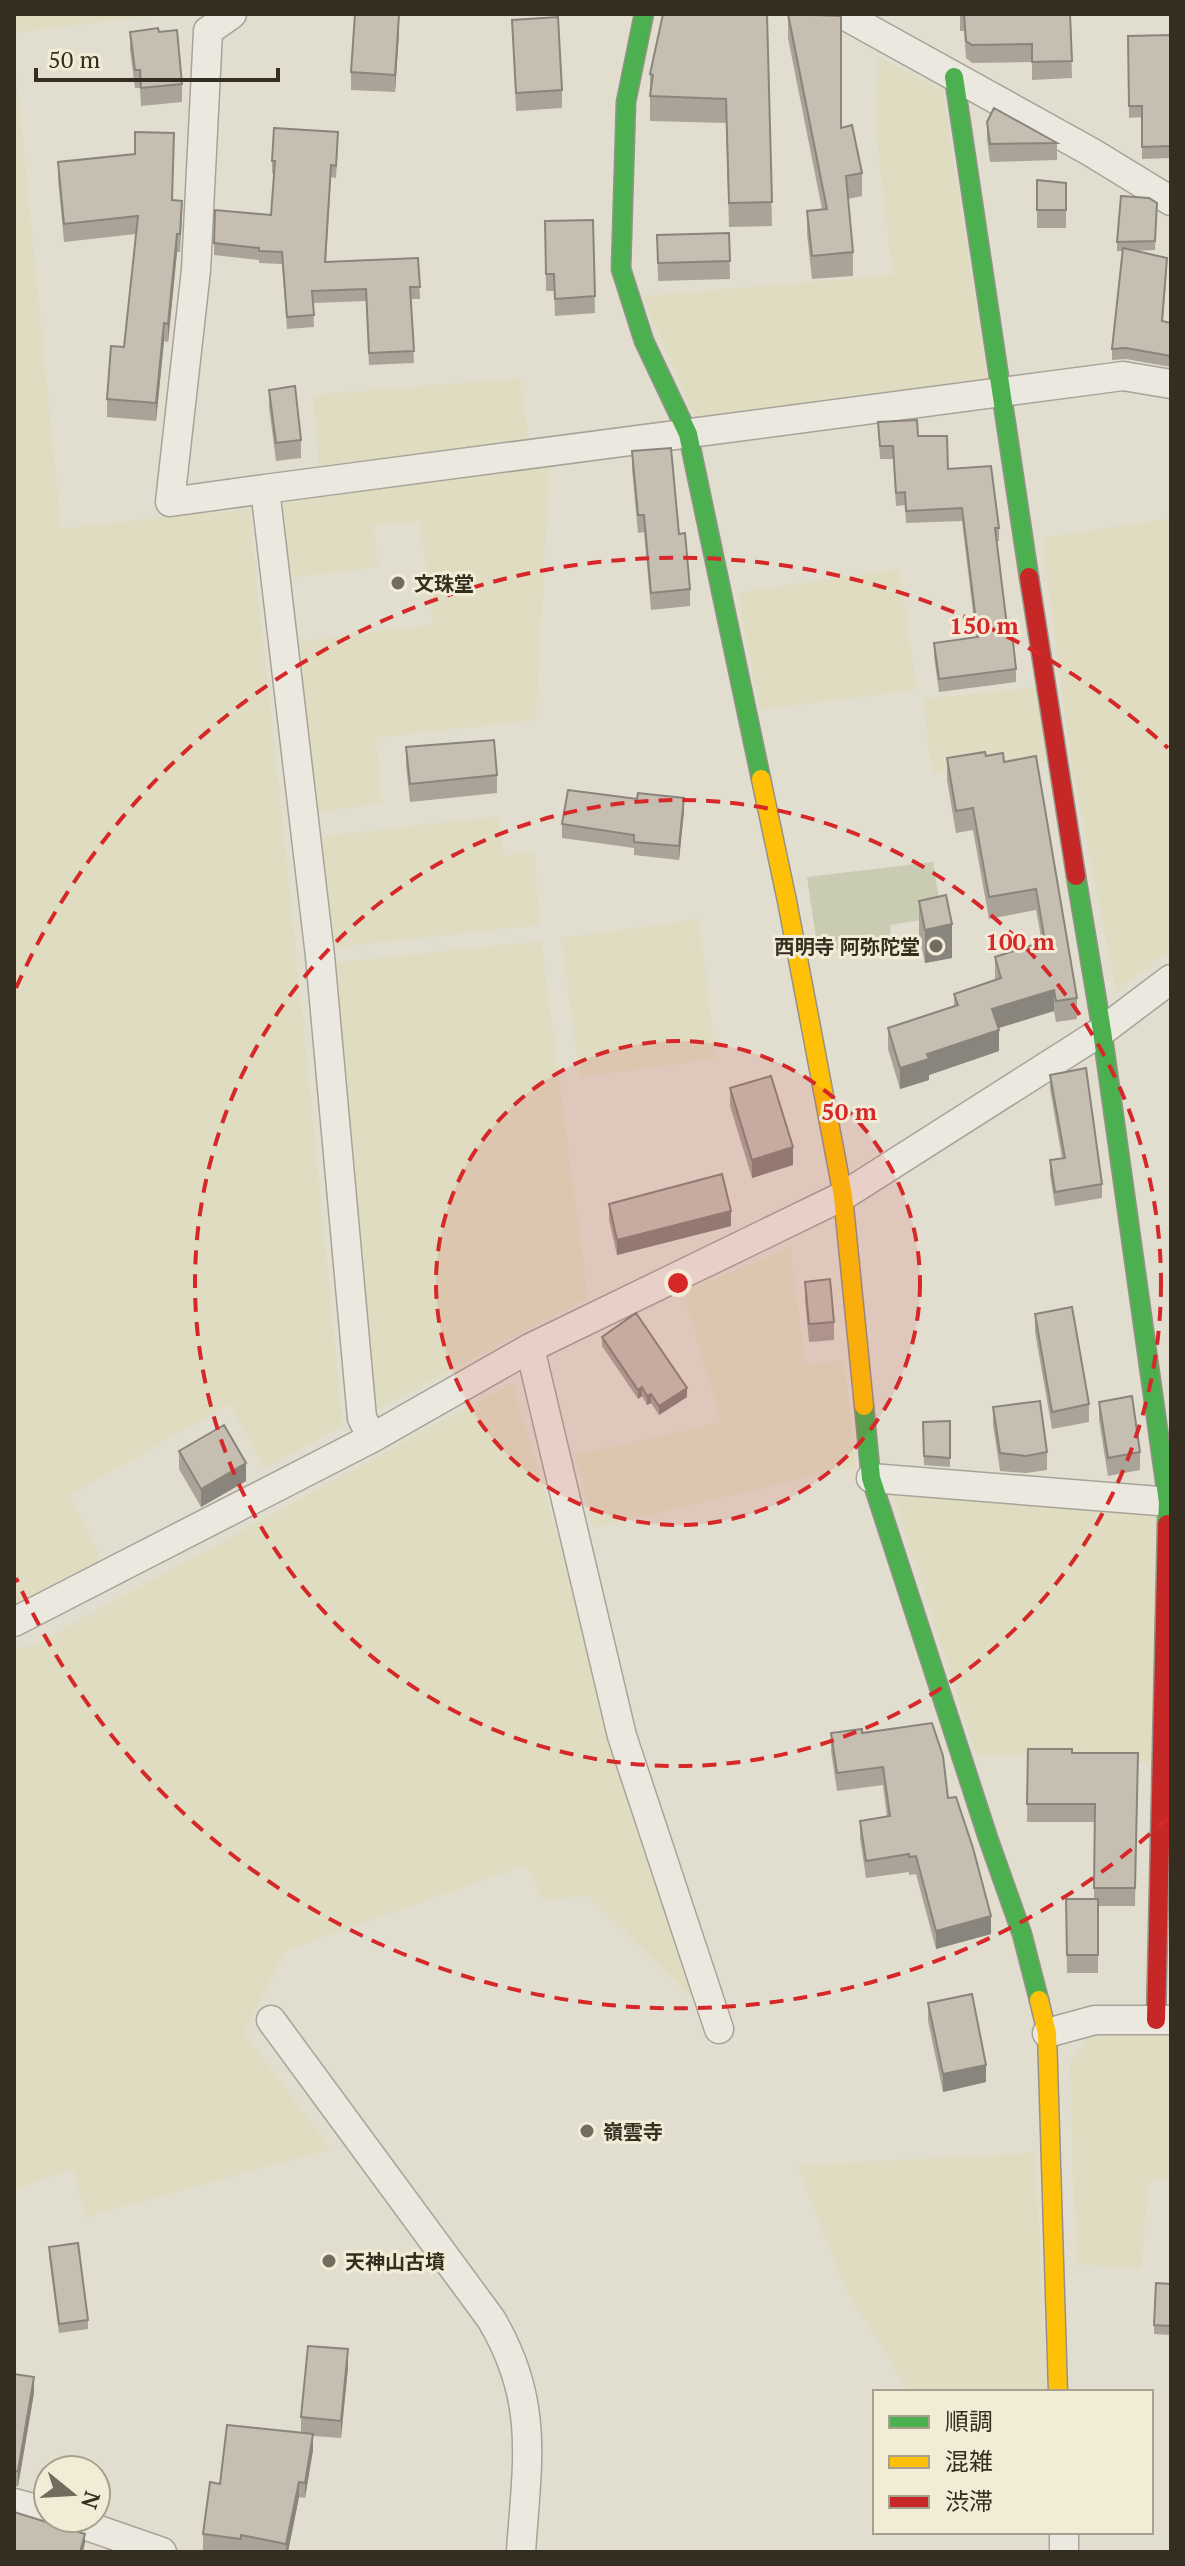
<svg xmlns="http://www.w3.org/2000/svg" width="1185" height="2566" font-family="'PT Serif','Noto Sans JP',serif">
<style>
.farmland{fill:#dfdcc2}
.cemetery{fill:#c9cbb3}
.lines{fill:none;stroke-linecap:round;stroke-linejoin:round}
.street-casing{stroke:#a7a398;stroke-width:31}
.fast-casing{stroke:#979288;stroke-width:21}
.slow-casing{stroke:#979288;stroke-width:21}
.jam-casing{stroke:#979288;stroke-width:21}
.street{stroke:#ebe8e0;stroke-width:28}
.fast{stroke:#4caf50;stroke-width:18}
.slow{stroke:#ffc107;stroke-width:18}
.jam{stroke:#c62828;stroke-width:18}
.wall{fill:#a9a398}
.shaded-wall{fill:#8a857c}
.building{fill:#c5beb1;stroke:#8a857c;stroke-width:2}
.ring{fill:none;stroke:#d62828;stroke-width:4;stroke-dasharray:14 10}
.poi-dot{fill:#726b5e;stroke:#f2ecd7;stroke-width:3}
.labels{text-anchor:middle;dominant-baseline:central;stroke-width:6;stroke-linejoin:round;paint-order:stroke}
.poi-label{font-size:20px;font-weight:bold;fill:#362d21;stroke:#f2ecd7;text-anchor:start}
.centre{fill:#d62828;stroke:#f2ecd7;stroke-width:4}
.ring-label{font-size:24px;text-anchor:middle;font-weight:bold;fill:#d62828;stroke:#f2ecd7;stroke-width:6;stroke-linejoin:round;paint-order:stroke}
</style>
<rect width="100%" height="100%" fill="#e1ded0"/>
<path class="farmland" d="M14,14H165L14,33Z
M14,52L61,528L249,509L291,902L343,1425L264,1469L230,1404L70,1495L102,1560L14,1608Z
M878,57L943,91L988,383L696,421L642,296L893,275L875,124Z
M520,378L529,444L319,468L313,395Z
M550,460L536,720L376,738L382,804L314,812L291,643L433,624L420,521L374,526L378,567L286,578L277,503Z
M1171,518V949L1116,991L1071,760L1042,538Z
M899,569L917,690L760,710L737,593Z
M1036,687L1047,762L932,774L923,699Z
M499,816L503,855L534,852L540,925L328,948L317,844L326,836Z
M699,919L716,1059L580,1077L561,938Z
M541,941L588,1298L377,1409L368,1377L329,963Z
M790,1248L805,1364L844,1360L856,1466L593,1528L575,1455L721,1422L683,1292Z
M512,1383L697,2002L589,1896L542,1899L526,1865L285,1951L244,2033L331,2149L86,2217L73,2169L14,2190V1650L39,1642Z
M893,1494L1158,1509L1151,1763L976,1754Z
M1171,2026V2178L1149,2180L1141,2269L1076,2264L1070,2063L1096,2029Z
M1035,2153L1047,2392H910L847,2292L797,2165Z"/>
<path class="cemetery" d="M933,862L942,917L890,925L891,940L818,952L807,877Z"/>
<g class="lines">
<defs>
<path id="street" d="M232,14L208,31L196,270L170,502L265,489
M842,14L1091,152L1171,201
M372,1438L362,1418L320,956L265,489L1123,376L1171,384
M871,1478L1171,1502
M14,1622L372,1438L530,1348
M271,2020L491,2319C540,2401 527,2462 521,2552
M719,2029L622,1736L530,1348L843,1196L1102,1031L1171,979
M1047,2033L1095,2020H1171
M14,2503L48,2512
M64,2518L162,2552
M1064,2532V2552"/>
<path id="fast" d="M644,14L626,102L621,269L644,341L688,434L761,779
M954,77L1029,577
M1076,876L1102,1031L1168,1502L1167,1524
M864,1406L871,1478L988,1838L1022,1934L1039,2000"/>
<path id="slow" d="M761,779L787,901L843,1196L864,1406
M1039,2000L1047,2033L1058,2392"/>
<path id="jam" d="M1029,577L1076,876
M1156,2020L1167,1524"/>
</defs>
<use href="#street" class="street-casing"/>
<use href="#fast" class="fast-casing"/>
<use href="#slow" class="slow-casing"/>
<use href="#jam" class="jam-casing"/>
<use href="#street" class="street"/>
<use href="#fast" class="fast"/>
<use href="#slow" class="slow"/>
<use href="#jam" class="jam"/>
</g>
<path class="wall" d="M767,14L772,226L729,227L726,123L650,121V74Z
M788,14L862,173V196L848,199L853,252V276L812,279L807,234V211L822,209L788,38Z
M960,14H1070L1072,78L1032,80V62L972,63L966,58L964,31H960Z
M512,20L562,90V108L516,111Z
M130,32H159L182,84V102L141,106L140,88H135L130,50Z
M399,33L395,92L351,90V72Z
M1171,35V158L1142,159V117L1129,118L1128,36Z
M987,122L1057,143V160L990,162L987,139Z
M338,144L336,178L331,177L326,262L418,258L420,299H411L414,363L369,365L366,301L313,303L314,327L287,329L282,264L259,263V260L214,255V243L271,215L274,173H272V161Z
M58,162L173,200L182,219L180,252H177L168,342L164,341L156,421L107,417V399L124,347L136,234L64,242L58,179Z
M1037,180L1066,183V228H1037Z
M1157,203L1155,250L1133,251L1167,269L1163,321L1171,323V367L1126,359L1112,360V349L1123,251H1117V242Z
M593,220L595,313L555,316L554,291H546L545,221Z
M729,233L730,279L658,281L657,235Z
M269,390L301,440V458L276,461L269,407Z
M878,422L918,436L999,528V541H996L1008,634L1016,669V682L939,692L934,656V643L976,638L962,521L906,523L905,505L896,506L893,459H880Z
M632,451L679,534L690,589V606L651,610L644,532L638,533L632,469Z
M406,747L497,775V793L410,802L406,765Z
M986,756L1004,762L1077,998V1019L1056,1022L1054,1011L999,1028V1051L929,1075V1080L900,1089L888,1049V1028L954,1006V994L995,980V957L1042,942L1036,910L989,919L973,830L956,833L947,780V758Z
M684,811L679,860L634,855V848L562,838V824Z
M919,901L952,958L925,963L919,934Z
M1050,1075L1102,1184V1198L1055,1206L1050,1175V1160L1062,1158L1050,1089Z
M730,1088L793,1165L752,1178L730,1106Z
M609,1204L731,1226L617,1255L609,1220Z
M805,1282L834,1322V1340L809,1342L805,1300Z
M1035,1314L1089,1404V1422L1052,1429L1035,1332Z
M602,1337L687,1397L659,1415L651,1403L647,1405L642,1396L638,1399L602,1346Z
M1099,1402L1140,1452V1470L1108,1476L1099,1420Z
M993,1407L1047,1452V1470L1026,1473L1000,1471L993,1425Z
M950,1421V1467L924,1465L923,1422Z
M179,1451L246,1481L201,1507L179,1469Z
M831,1733H862L948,1798L991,1934L936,1949L916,1874L909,1875V1872L866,1878L860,1838V1821L887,1817L883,1785L837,1791L831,1751Z
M1028,1749L1072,1753H1138L1135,1906H1098V1973H1067L1066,1899H1094L1095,1822H1027Z
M928,2003L986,2082L943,2092L928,2021Z
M49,2247L88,2320V2329L59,2333L49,2256Z
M1171,2284V2335L1154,2334V2325Z
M348,2367L341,2438L313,2436V2450L305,2498L299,2497L288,2552H249L241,2550V2552H221L203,2550V2534L301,2433V2417Z
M14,2374L34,2393L18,2486L14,2487Z"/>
<path class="shaded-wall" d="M399,15V33L395,92V75Z
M177,234V252L168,342V324Z
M164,323V341L156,421V403Z
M684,798V811L679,860V846Z
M952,924V958L925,963V930Z
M1054,990V1011L992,1030V1009Z
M999,1030V1051L929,1075V1080L900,1089V1068L927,1054Z
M793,1147V1165L752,1178V1160Z
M731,1211V1226L617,1255V1240Z
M642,1387V1396L638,1399V1390Z
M687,1388V1397L659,1415V1406Z
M651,1394V1403L647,1405V1396Z
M246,1463V1481L201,1507V1489Z
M991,1916V1934L936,1949V1931Z
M986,2065V2082L943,2092V2074Z
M348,2349V2367L341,2438V2421Z
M34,2377V2393L18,2486V2471Z
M313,2434V2450L305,2498V2483Z
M299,2482V2497L288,2552H286V2544Z
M85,2534V2543L83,2552H80Z"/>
<path class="building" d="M355,14L399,15L395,75L351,72Z
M663,14H767L772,202L729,203L726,99L650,96L653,75L650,74Z
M788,14L841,16V128L852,125L862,173L846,176L853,252L812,256L807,211L827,209Z
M964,14H1070L1072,61L1032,62V44L972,45L966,41Z
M558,17L562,90L516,93L512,20Z
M158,28L159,32L177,30L182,84L141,88L140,70H135L130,32Z
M1171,35V152V146L1142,147V106H1129L1128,36Z
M994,108L1057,143L990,144L987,122Z
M274,128L338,132L336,166L331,165L325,262L418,258L420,287H410L414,351L369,353L366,289L312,291L314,315L287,317L282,252L259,251V248L214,243L215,210L271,215L275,161H272Z
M135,132L174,133L172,200L182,201L180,234H177L168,324L164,323L156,403L107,399L111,346L124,347L138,216L64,224L58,162L135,154Z
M1037,180L1066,183V210H1037Z
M1121,196L1149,198L1157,203L1155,241L1117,242Z
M593,220L595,296L555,299L554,274H546L545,221Z
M729,233L730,261L658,263L657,235Z
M1123,248L1167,258L1162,321L1171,323V356L1126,348L1112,349Z
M295,386L301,440L276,443L269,390Z
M917,420L918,436H947L948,469L991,466L999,528H995L1008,634L1012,633L1016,669L939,679L934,643L978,637L962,508L906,511L905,492L896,493L893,446H880L878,422Z
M671,448L679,534L685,533L690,589L651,593L644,515H638L632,451Z
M494,740L497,775L410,784L406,747Z
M985,752L986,756L1003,753L1004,762L1036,756L1077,998L1056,1001L1054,990L992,1009L999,1030L927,1054L929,1059L900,1068L888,1028L958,1005L954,994L1001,978L995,957L1045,941L1036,889L989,897L973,808L956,811L947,758Z
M568,790L637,799L638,793L684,798L679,846L634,842V835L562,824Z
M946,895L952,924L925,930L919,901Z
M1086,1068L1102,1184L1055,1192L1050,1160L1065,1158L1050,1075Z
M771,1076L793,1147L752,1160L730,1088Z
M722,1174L731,1211L617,1240L609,1204Z
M830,1279L834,1322L809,1324L805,1282Z
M1072,1307L1089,1404L1052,1412L1035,1314Z
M636,1313L687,1388L659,1406L651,1394L647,1396L642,1387L638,1390L602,1337Z
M1132,1396L1140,1452L1108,1458L1099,1402Z
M1040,1401L1047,1452L1026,1456L1000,1453L993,1407Z
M950,1421V1458L924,1456L923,1422Z
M224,1425L246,1463L201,1489L179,1451Z
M932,1723L943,1756L948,1798L956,1797L973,1848L991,1916L936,1931L916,1856L909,1857V1854L866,1861L860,1821L890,1816L883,1767L837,1773L831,1733L862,1729V1733Z
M1028,1749H1072V1753H1138L1135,1888H1094L1095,1804H1027Z
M1066,1899H1098V1955H1067Z
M972,1994L986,2065L943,2074L928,2003Z
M78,2243L88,2320L59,2324L49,2247Z
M1156,2283L1171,2284V2326L1154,2325Z
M308,2346L348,2349L341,2421L301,2417Z
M14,2374L34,2377L18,2471H14Z
M227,2425L313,2434L305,2483L299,2482L286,2544L241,2535V2539L203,2534L210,2482L220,2484Z
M14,2512L85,2534L80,2552H14Z"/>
<circle cx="678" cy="1283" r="242" fill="#d62828" fill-opacity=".12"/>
<g class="ring">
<circle cx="678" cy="1283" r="242"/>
<circle cx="678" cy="1283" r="483"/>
<path d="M1168 1818A725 725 0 0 1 16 1578M16 988A725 725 0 0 1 1168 748"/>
</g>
<g class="poi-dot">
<circle cx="398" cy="583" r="8"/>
<circle cx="936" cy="946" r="8"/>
<circle cx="587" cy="2131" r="8"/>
<circle cx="329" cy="2261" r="8"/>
</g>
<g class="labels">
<g class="poi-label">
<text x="414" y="583">文珠堂</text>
<text x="920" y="946" text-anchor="end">西明寺 阿弥陀堂</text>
<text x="603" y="2131">嶺雲寺</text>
<text x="345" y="2261">天神山古墳</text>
</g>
</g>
<circle cx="678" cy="1283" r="12" class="centre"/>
<g class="ring-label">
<text x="984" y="634">150 m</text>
<text x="1020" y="950">100 m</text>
<text x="849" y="1120">50 m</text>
</g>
<rect width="1185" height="2566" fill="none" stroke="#362d21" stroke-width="32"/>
<rect x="873" y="2390" width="280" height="144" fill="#f2ecd7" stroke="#a7a08e" stroke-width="2"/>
<rect x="889" y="2416" width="40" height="12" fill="#4caf50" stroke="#a7a08e" stroke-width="2"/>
<text x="945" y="2430" font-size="24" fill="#362d21">順調</text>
<rect x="889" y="2456" width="40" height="12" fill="#ffc107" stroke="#a7a08e" stroke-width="2"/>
<text x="945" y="2470" font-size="24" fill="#362d21">混雑</text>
<rect x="889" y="2496" width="40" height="12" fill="#c62828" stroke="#a7a08e" stroke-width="2"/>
<text x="945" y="2510" font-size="24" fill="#362d21">渋滞</text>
<g transform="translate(72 2494) rotate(108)"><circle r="38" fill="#f2ecd7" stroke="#a7a08e" stroke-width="2"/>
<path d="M0-6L14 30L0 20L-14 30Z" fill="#726b5e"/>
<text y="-12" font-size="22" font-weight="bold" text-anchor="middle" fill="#362d21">N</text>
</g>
<path d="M36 68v12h242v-12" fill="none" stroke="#362d21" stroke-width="4"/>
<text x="48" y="68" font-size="24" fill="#362d21" stroke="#f2ecd7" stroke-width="6" paint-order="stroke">50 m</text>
</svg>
